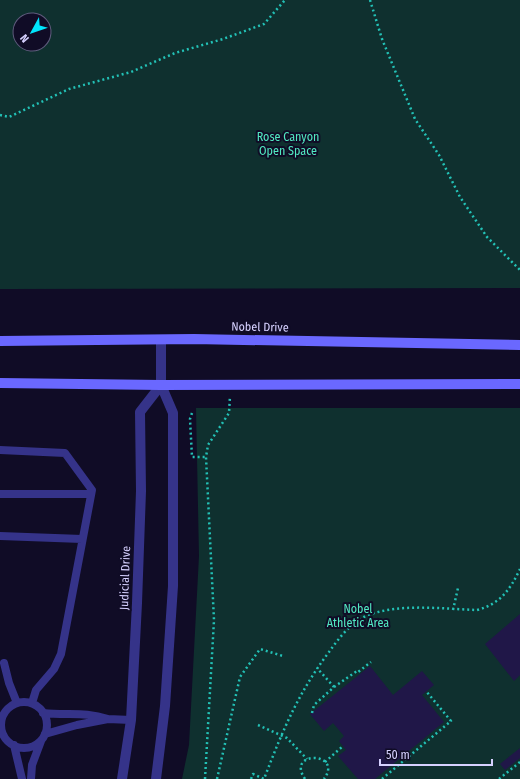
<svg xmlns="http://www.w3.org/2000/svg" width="520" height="779" font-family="'Fira Sans Condensed',sans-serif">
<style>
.green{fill:#0f302f;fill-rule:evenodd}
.building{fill:#201748}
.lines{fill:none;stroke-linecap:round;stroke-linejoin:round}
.path{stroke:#23c1b6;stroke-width:2.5;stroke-dasharray:2 3;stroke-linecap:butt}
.service{stroke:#353389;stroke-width:8}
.tertiary{stroke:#353389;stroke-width:10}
.secondary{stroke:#6a68ff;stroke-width:10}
.labels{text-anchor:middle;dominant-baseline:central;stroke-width:4;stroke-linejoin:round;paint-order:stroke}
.park-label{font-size:12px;fill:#52eac3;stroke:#100c26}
.street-label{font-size:12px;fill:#d6d1ff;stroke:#100c26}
</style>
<rect width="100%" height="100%" fill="#100c26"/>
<path class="green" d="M0,0H520V288L0,289ZM20,20H44V44H20Z
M196,408H520V779H182L189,745L199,556Z"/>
<path class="building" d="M520,614V675L514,681L485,644Z
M370,666L393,695L422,671L434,685L422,695L444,722L375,779H358L338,756L346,750L339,741L344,736L333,723L324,731L310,714Z
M520,748V758L505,770L500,764Z"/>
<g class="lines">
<path class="path" d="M370,0L382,39L415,119L439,155L460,197L487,237L520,270
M0,115L9,117L69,89L131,72L175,53L223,39L264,24L285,0
M192,413L190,419L192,457H206
M453,610L458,588
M334,687L357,671L358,672L371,662
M312,713L314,705L334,687L317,668
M258,725L287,738L307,759
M325,762L343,746
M205,779L214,620L206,457L208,445L229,413L230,396
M217,779L240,677L260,649L283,656
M251,779L253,774L264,779C282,732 298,693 329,652C339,638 351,622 368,615C402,603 442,609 477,610C500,604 510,590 520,569
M305,779C285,750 344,752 324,779
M382,779L451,721L426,691
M499,779L520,762"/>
<path class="service" d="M0,450L65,453L92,490L61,654L54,669L36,690L32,703
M0,494H91
M0,536L82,539
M4,663L9,683L17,703
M1 725a23 23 0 1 1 46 0a23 23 0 1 1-46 0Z
M43,713C67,716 84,711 108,719L77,725L45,734
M108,719L131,720
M14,745L22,779
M31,779L32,765L41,741"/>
<path class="tertiary" d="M122,779L131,720L137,603L141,491L140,412L161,385
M156,779L165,706L173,586V413L161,385V340"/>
<path class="secondary" d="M0,341L194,339L520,345
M0,383L161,385L520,384"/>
</g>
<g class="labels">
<g class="park-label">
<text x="288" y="137">Rose Canyon<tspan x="288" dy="14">Open Space</tspan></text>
<text x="358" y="609">Nobel<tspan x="358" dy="14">Athletic Area</tspan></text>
</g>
<g class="street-label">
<text transform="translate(260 327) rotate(1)">Nobel Drive</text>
<text transform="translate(125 578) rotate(-88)">Judicial Drive</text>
</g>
</g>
<g transform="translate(32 32) rotate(230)"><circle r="19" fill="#100c26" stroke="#5f5b7d"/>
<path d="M0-3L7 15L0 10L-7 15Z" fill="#00e5fc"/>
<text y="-6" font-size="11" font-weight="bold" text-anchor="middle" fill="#d6d1ff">N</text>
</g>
<path d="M380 759v6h112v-6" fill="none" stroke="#d6d1ff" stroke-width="2"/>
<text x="386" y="759" font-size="12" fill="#d6d1ff" stroke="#100c26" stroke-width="3" paint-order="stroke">50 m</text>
</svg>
